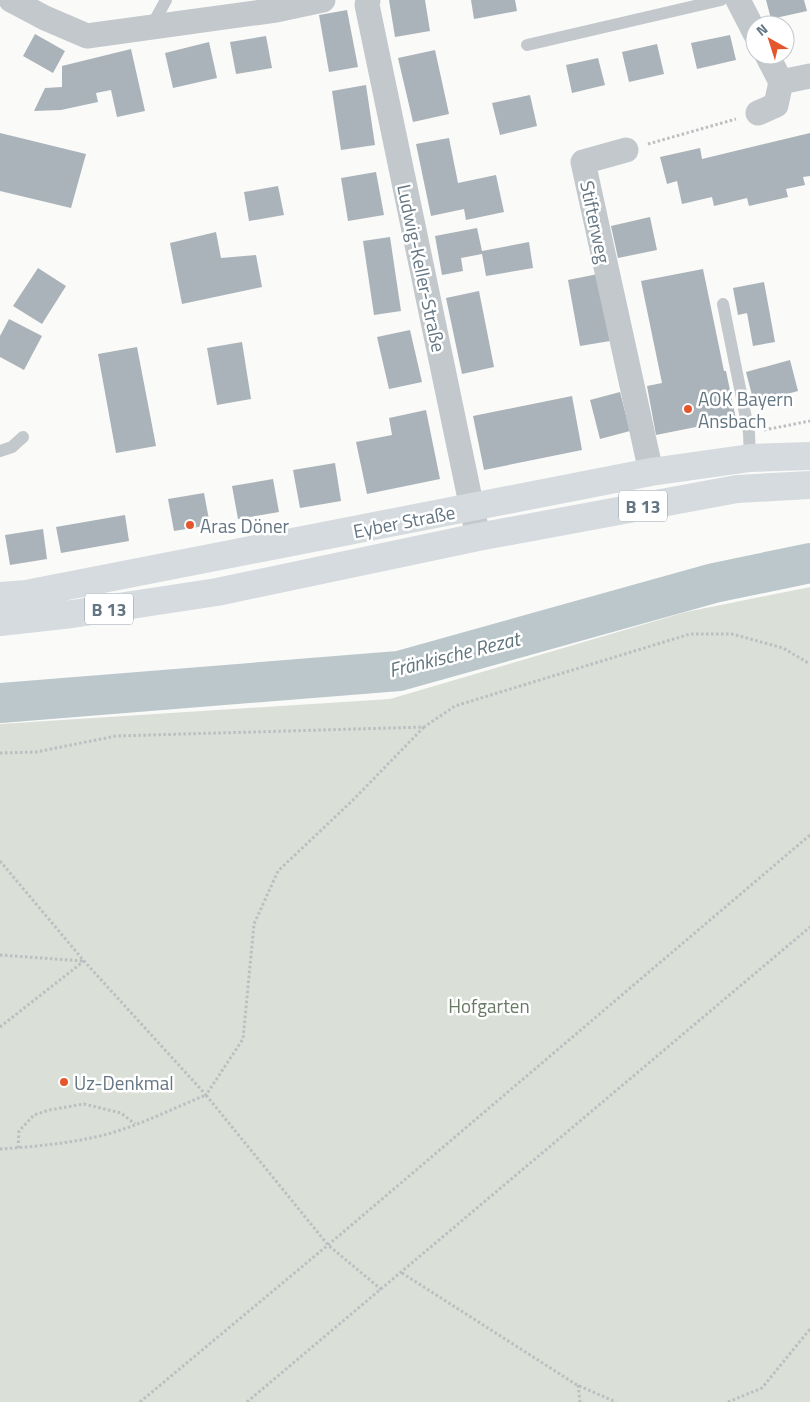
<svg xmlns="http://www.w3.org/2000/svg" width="810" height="1402" font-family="'Titillium Web',sans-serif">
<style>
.green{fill:#dadfd7}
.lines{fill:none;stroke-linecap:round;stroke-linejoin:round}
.river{stroke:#bbc7cb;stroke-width:40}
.building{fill:#aab3b9}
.path{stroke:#bbbfc2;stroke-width:3;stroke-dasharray:2.5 2.5;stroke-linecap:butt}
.lane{stroke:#c3c8cc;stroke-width:12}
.street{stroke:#c3c8cc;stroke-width:25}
.primary{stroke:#d6dbdf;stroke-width:28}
.poi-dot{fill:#e4572e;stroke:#fff;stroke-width:2}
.labels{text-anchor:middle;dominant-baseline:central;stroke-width:5;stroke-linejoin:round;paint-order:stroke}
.shield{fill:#fff;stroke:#939fa8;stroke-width:1}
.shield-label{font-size:18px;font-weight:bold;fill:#657683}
.street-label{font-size:19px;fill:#657683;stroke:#fff}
.poi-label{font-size:19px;fill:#657683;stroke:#fff;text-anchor:start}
.park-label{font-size:19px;fill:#687a64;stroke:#fff}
.water-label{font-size:20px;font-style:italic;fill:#60757c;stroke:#fff}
</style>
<rect width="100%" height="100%" fill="#fafaf8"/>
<path class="green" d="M810,587V1402H0V724L390,699L686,612Z"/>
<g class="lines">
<path class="river" d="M0,703L399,671L714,583L810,563"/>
</g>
<path class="building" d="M389,0H425L430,31L395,37Z
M471,0H515L517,11L474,19Z
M766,0H804L807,11L771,19Z
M347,10L358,67L329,72L319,15Z
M35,34L65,51L53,73L23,56Z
M730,35L736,60L697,69L691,43Z
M266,36L272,68L236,74L230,42Z
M209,42L217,78L173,88L165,53Z
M657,44L664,74L629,82L622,52Z
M131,49L145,111L117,117L111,90L96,93L98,102L61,110L34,111L45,88L62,87V66Z
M435,50L449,114L413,122L398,58Z
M598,58L605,85L572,93L566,65Z
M366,85L375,145L341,150L332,91Z
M530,95L537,126L500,135L492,103Z
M0,133L86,154L71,208L0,191Z
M810,133V176L803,177L805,185L786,189L788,197L749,206L747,198L714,206L712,197L682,204L677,181L667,184L660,157L700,148L702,159Z
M449,138L458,183L496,175L504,212L466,220L464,209L431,216L416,144Z
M376,172L384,215L348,221L341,178Z
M278,186L284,215L249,221L244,192Z
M650,217L657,250L618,258L611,226Z
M477,228L482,251L529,242L533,268L486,276L482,254L461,258L463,271L442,275L435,236Z
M216,232L221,258L256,255L262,287L182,304L170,243Z
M390,237L401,311L374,315L363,241Z
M38,268L66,286L42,324L13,306Z
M703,269L724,371H726L736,419L656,435L647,386L662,383L641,281Z
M598,274L610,341L580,346L568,280Z
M764,282L775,342L753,346L747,313L738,315L733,288Z
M479,291L494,367L462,374L446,298Z
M9,319L42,336L24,370L0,357V336Z
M410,330L422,382L389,389L377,337Z
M242,342L251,399L217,405L207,348Z
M137,347L156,446L116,453L98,354Z
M790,360L798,391L754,403L746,372Z
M620,392L630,431L600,439L590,400Z
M572,396L582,450L484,470L473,416Z
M426,410L440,479L367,494L356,442L392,435L389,418Z
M335,463L341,501L300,508L293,470Z
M273,479L279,512L238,519L232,486Z
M204,493L210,525L174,531L168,499Z
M125,515L129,541L61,553L56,527Z
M43,529L47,559L10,565L5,535Z"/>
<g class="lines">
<path class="path" d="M648,144L736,119
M764,430L810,421
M0,753L36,752L116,736L424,727L455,706L690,634H732L783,648L810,664
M0,861L84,961L206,1095L243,1039L254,924L278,871L353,800L424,727
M0,955L83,961
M0,1027L84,961
M18,1148L19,1131L34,1115L49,1110L84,1104L121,1113L135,1124
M0,1149C30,1147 62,1144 91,1138C131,1130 169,1110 206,1095L328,1245L382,1290
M402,1273L577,1385L616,1402
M578,1385L580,1402
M140,1402L328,1245L810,835
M247,1402L810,927
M728,1402L762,1388L810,1329"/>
<path class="lane" d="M150,29L166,0
M527,45L721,0
M723,304L749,433L750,458
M0,451L12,447L23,437"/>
<path class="street" d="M11,0L45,18L87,36L276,10L323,0
M368,0L367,5L478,537
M738,0L755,33
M767,55L781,82L810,76
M758,113L776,105L781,82
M626,150L583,162L651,472"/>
<path class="primary" d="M0,596L26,594L651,472L750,458L810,456
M0,622L72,614L217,592L478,537L737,489L810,485"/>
</g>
<g class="poi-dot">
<circle cx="688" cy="409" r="5"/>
<circle cx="190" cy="525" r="5"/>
<circle cx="64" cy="1082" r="5"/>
</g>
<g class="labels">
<g class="shield">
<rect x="619" y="490.5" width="48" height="31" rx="4"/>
<rect x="85" y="593.5" width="48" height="31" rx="4"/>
</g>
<g class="shield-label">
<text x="643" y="506">B 13</text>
<text x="109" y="609">B 13</text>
</g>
<g class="street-label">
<text transform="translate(596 222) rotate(78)">Stifterweg</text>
<text transform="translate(422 268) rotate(78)">Ludwig-Keller-Straße</text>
<text transform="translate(404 521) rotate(-11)">Eyber Straße</text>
</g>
<g class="poi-label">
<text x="698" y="398">AOK Bayern<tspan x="698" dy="22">Ansbach</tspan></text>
<text x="200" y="525">Aras Döner</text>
<text x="74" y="1082">Uz-Denkmal</text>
</g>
<g class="park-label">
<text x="489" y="1005">Hofgarten</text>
</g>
<g class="water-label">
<text transform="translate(454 654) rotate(-14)">Fränkische Rezat</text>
</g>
</g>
<g transform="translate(770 40) rotate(321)"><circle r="24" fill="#ffffff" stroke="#c1c8cd"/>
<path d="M0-4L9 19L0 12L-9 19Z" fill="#e4572e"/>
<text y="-8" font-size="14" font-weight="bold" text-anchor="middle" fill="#657683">N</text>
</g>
</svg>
